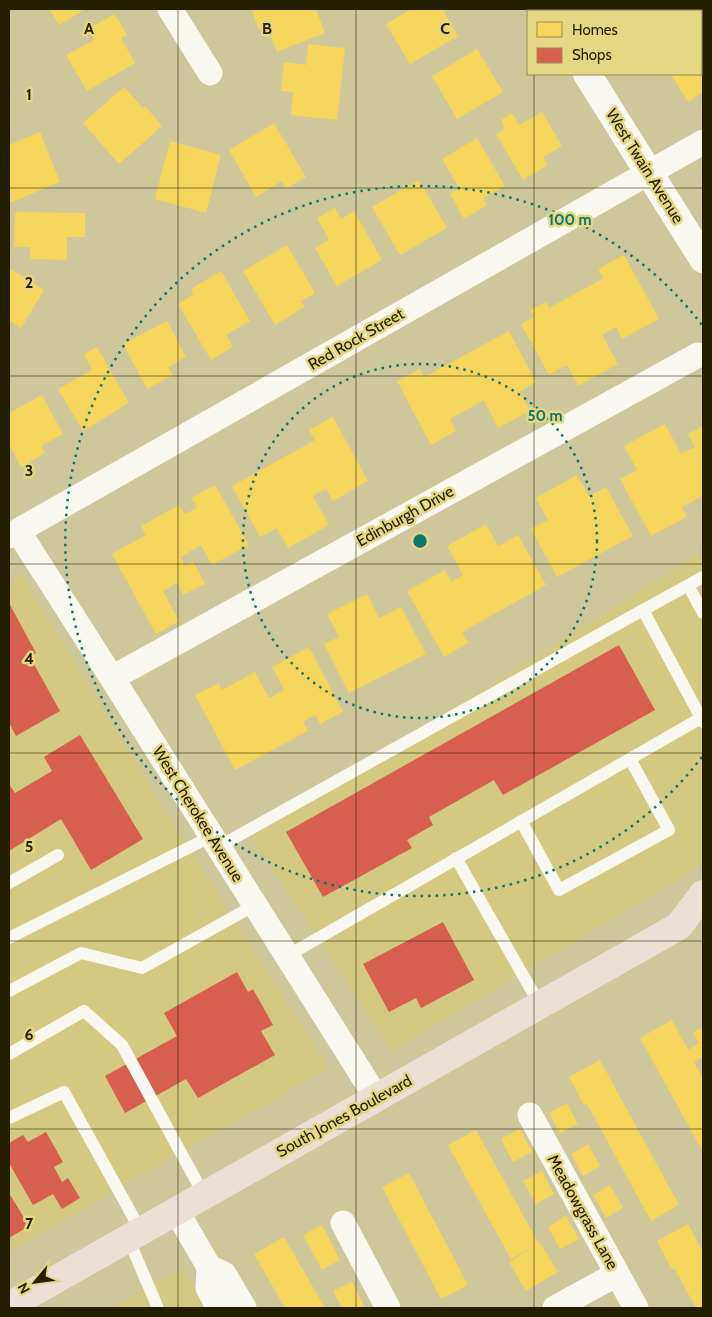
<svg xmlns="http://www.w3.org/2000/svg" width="712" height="1317" font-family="Cabin,sans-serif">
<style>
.built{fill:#d3c981}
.homes{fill:#f6d55c}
.shops{fill:#d6604d}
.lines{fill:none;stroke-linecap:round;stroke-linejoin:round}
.service{stroke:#f8f7f0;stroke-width:12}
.minor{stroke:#f8f7f0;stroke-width:25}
.tertiary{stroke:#f8f7f0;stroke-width:28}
.primary{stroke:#ebe0d6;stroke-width:28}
.grid{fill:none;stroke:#241e00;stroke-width:1;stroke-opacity:0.55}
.ring{fill:none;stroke:#0f766e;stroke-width:2.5;stroke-dasharray:2.5 5}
.labels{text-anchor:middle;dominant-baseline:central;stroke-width:5;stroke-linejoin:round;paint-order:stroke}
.street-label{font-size:16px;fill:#241e00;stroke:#e3d783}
.grid-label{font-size:16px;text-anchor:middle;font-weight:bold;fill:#241e00;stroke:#e3d783;stroke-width:5;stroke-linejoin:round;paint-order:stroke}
.centre{fill:#0f766e;stroke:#e3d783;stroke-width:2.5}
.ring-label{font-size:15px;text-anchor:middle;font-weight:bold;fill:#0f766e;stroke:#e3d783;stroke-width:5;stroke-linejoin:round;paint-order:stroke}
</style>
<rect width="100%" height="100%" fill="#cdc799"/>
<path class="built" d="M703,551V864L391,1051L251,836Z
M21,575L181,836L329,1068L134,1179L9,1252V581Z
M183,1269L204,1308H111Z"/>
<path class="homes" d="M49,9H86L59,25Z
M251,9H316L325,33L277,52L267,27L259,30Z
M411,9H450L444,12L458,36L410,64L386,24Z
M649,9H703V10L650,11Z
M115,14L127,35L121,38L135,63L87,91L66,55L94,40L87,29Z
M703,27V92L688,102L672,76L677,74H701V29Z
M308,44L345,48L337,120L291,115L293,92L281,91L284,62L306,65Z
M477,49L503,92L457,119L432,76Z
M124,87L143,108L145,106L162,126L119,164L83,123Z
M542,112L562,146L543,157L548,165L523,180L496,134L505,129L501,120L512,113L519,125Z
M274,123L306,177L286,189L282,181L256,197L229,150Z
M40,132L60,182L10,203L9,200V145Z
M477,138L505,186L483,198L487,205L464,219L450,194L459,188L442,159Z
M170,141L221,155L206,213L155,199Z
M419,180L447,228L400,255L372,207Z
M335,208L341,219L354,211L382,260L337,286L315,248L329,240L317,218Z
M15,212L85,213V237H67V260L30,259V247H14Z
M287,245L315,293L301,301L305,307L275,325L243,271Z
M624,255L659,319L622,339L616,327L602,335L618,364L578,386L567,365L549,375L521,324L534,317L530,310L546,302L549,308L604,278L598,269Z
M9,268L44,290L21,328L9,320Z
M221,271L250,321L226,335L233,347L211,360L178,304L194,294L191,289Z
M167,321L186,357L168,367L173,375L147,389L123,344Z
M509,331L536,382L520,391L530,411L498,428L484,400L450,419L456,431L431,445L397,381L420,369L424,377Z
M97,347L129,403L83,431L58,389L92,370L84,354Z
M42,395L63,434L41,446L45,453L21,467L9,444V413Z
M333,417L368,481L333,501L326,489L313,496L329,525L288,548L277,528L260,537L232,486L315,440L309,430Z
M665,424L681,454L695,447L688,434L703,426V496L682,507L687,517L651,536L620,479L637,470L624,446Z
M577,475L589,496L606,487L633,536L557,577L531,529L548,520L536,498Z
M215,485L249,545L212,565L201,545L181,557L185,565L193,561L205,584L183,595L177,583L163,591L179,621L156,634L112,554L146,535L141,526L179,505L185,514L197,508L191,498Z
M486,524L498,546L518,535L546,585L462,632L468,643L444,657L407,591L445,570L451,582L463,575L447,546Z
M367,594L379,618L401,607L426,654L349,693L324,644L339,637L327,614Z
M309,647L343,712L320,724L315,715L303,722L308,731L235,770L195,695L219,683L222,690L255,672L269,698L284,690L272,667Z
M672,1020L688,1050L699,1043L693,1033L703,1027V1057L694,1062L703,1078V1152L640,1038Z
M600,1060L679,1205L651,1221L587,1104L584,1105L569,1077Z
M567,1103L578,1124L560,1133L549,1113Z
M520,1129L532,1152L513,1162L501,1139Z
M476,1130L539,1244L511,1259L448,1145Z
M588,1144L600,1166L583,1176L571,1154Z
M542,1171L554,1194L536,1204L523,1181Z
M409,1173L468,1285L441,1299L382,1187Z
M610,1185L623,1208L606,1218L593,1195Z
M566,1216L579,1239L560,1249L548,1227Z
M688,1224L703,1252V1308H696L674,1268L672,1270L657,1241Z
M322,1225L340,1260L322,1270L303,1235Z
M284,1237L325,1308H285L254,1254Z
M540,1243L558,1272L526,1291L509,1262Z
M352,1282L364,1306L359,1308H342L333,1291Z"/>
<path class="shops" d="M9,603L36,653L30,657L60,711L16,736L9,723Z
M619,645L655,710L503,795L494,780L429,817L433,825L407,840L412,848L323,897L286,832Z
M80,735L143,839L91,870L61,819L9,851V784L15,793L52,771L44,757Z
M443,922L474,980L421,1008L416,998L389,1012L363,964Z
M237,972L248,992L253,989L273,1025L261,1031L275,1055L198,1098L186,1079L125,1113L105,1076L177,1036L164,1013Z
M46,1132L63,1162L54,1167L62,1182L68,1178L80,1198L62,1209L53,1194L33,1205L9,1163V1143L23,1135L28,1142Z
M9,1193L29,1226L9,1238Z"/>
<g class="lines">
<path class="service" d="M688,585L703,613
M701,718L643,610L703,577
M521,821L559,890L669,830L630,759
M218,847L643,610
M456,858L540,1005
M9,883L58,855
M9,938L212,836
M287,956L701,718L703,722
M9,991L81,953L142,968L255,905
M9,1054L84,1011L122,1045L204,1195
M9,1118L64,1092L141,1231
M128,1238L158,1308"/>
<path class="minor" d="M170,9L210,73
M18,531L112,678L376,1097
M9,536L703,142
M112,678L698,355
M530,1115L636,1308
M176,1210L209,1267L208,1288L219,1308
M343,1223L388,1308
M209,1267L224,1274L244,1308
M555,1308L617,1274"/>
<path class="tertiary" d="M547,9L548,11
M587,74L703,259"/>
<path class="primary" d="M9,1306L679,926L703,894"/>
</g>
<path class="grid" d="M178,9V1308M356,9V1308M534,9V11M534,74V1308M9,188H703M9,376H703M9,564H703M9,753H703M9,941H703M9,1129H703"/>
<g class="ring">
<circle cx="420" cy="541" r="177"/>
<path d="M702 757A355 355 0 1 1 702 325"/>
</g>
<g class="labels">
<g class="street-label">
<text transform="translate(645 166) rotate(58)">West Twain Avenue</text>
<text transform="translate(356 339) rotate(-30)">Red Rock Street</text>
<text transform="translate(405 516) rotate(-29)">Edinburgh Drive</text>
<text transform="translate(198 814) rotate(58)">West Cherokee Avenue</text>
<text transform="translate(344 1116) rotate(-29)">South Jones Boulevard</text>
<text transform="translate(583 1212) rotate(61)">Meadowgrass Lane</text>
</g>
</g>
<g class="grid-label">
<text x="89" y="34">A</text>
<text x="267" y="34">B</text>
<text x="445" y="34">C</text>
<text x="29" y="100">1</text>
<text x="29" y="288">2</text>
<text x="29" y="476">3</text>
<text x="29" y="664">4</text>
<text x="29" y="852">5</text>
<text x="29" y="1040">6</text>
<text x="29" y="1229">7</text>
</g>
<circle cx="420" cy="541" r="8" class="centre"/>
<g class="ring-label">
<text x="570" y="225">100 m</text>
<text x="545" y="421">50 m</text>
</g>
<rect width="712" height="1317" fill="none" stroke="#241e00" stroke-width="20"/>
<rect x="527" y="10" width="175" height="65" fill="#e3d783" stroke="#978d4f"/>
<rect x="537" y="22" width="25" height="15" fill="#f6d55c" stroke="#978d4f"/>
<text x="572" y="35" font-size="15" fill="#241e00">Homes</text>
<rect x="537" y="48" width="25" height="15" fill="#d6604d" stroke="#978d4f"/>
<text x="572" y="60" font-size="15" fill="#241e00">Shops</text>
<g transform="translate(35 1282) rotate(241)" stroke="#e3d783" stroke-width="4" paint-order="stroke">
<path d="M0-4L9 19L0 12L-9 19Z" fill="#241e00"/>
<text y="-8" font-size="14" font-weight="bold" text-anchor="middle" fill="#241e00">N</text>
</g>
</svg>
